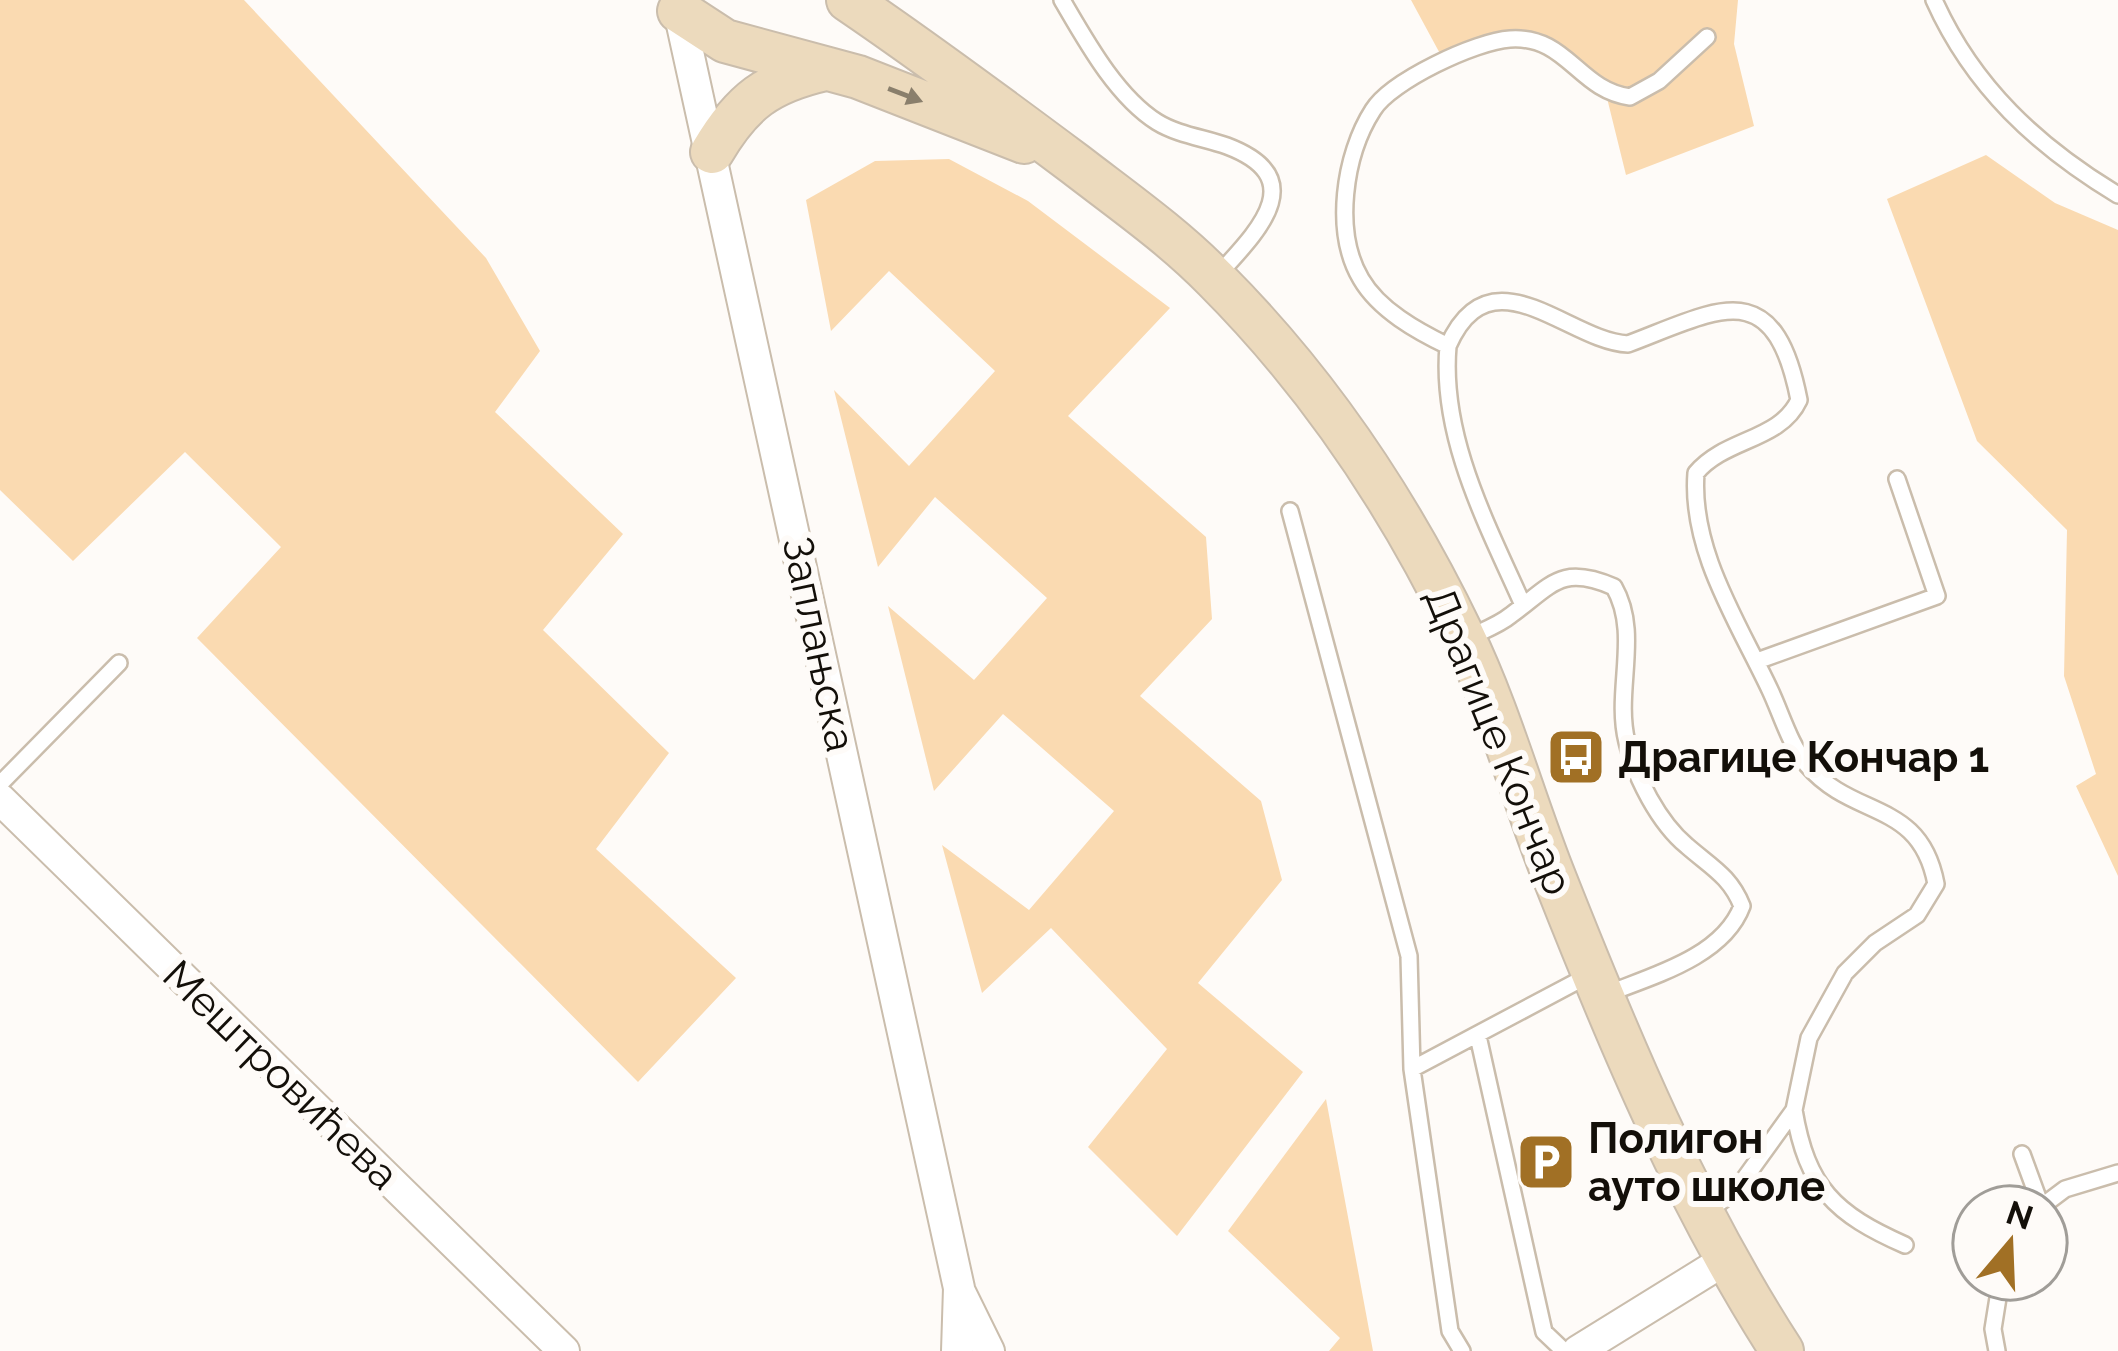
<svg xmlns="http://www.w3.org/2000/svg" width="2118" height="1351" font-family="Raleway,sans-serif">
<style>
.green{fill:#fadab1}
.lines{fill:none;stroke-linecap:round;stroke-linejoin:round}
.service-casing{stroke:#cabdac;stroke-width:20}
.minor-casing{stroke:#cabdac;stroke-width:34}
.secondary-casing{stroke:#cabdac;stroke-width:46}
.service{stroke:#fff;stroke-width:15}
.minor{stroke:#fff;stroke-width:30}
.secondary{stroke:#ecdabd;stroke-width:42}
.oneway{fill:#8a7f6c}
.labels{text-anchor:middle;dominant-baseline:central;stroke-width:12;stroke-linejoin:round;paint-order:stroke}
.street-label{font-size:42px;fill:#130f09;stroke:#fefbf8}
.poi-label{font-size:42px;font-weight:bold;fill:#130f09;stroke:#fefbf8;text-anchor:start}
</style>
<rect width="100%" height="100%" fill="#fefbf8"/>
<path class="green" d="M0,0H244L486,258L540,351L495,412L623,534L543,630L669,753L596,849L736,978L638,1082L197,638L281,547L185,452L73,561L0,490Z
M1411,0H1738L1734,44L1754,126L1626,175L1606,94L1563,55L1509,39L1444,61Z
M1986,155L2055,203L2118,230V876L2076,786L2096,774L2064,676L2067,530L1977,441L1887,199Z
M949,159L1028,201L1170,308L1068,416L1206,537L1212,619L1140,696L1261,801L1282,880L1198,983L1303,1072L1177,1236L1088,1147L1167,1049L1051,928L982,993L942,845L1029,910L1114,811L1003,714L934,791L888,606L974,680L1047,598L935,497L878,567L834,390L909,466L995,371L889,271L831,331L806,200L875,161Z
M1326,1099L1373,1351H1329L1340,1338L1228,1231Z"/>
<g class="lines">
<defs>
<path id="service" d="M1062,0C1086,41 1116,96 1157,122C1178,135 1205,138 1227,146C1314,179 1255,234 1216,277
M1934,0C1973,87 2037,146 2118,195
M1448,346C1491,248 1569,342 1628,344C1718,310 1774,272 1799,400C1780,441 1725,438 1696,473C1690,550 1738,622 1770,690C1781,713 1790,745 1807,765C1854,820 1920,799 1936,884L1917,915L1875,943L1845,973L1809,1038L1794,1110L1737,1189L1706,1213
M1290,511L1409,956L1412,1069L1591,974
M1523,605C1487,524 1440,437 1448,346C1417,331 1379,310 1361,279C1333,232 1344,155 1373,110C1391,81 1476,41 1510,39C1567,35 1578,90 1630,97L1659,81L1707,37
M1468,638C1482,631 1499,625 1511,615C1552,585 1561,564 1614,587C1641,634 1614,691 1627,742C1635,777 1659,823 1687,846C1711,867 1730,876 1742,906C1723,957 1652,976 1604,995
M1757,661L1937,596L1897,479
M0,784L119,663
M1478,1036L1544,1332L1564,1351
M1412,1069L1450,1331L1462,1351
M1794,1110C1807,1188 1835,1214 1905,1245
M2022,1154L2041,1206
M2041,1207L2065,1189L2118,1173
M1997,1351L1993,1329L2001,1279"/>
<path id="minor" d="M679,11L959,1288L957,1351
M0,799L564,1351
M961,1294L989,1351
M1578,1351L1725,1260"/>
<path id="secondary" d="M848,0C926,53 1000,108 1075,164C1123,201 1173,236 1215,279C1318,382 1399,503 1462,634C1500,712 1523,799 1555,879C1619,1041 1687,1204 1782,1351
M679,11L725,41L858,77L1024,142
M712,152C742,101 768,82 825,69"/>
</defs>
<use href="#service" class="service-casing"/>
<use href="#minor" class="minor-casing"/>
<use href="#secondary" class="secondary-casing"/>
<use href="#service" class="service"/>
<use href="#minor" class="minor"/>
<use href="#secondary" class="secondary"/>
</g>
<defs><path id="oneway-solid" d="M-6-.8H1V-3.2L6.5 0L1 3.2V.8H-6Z" transform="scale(3)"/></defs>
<use class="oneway" href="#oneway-solid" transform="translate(905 95) rotate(21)"/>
<defs>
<symbol id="bus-square" viewBox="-11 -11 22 22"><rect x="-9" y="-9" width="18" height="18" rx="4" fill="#a17025" stroke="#fefbf8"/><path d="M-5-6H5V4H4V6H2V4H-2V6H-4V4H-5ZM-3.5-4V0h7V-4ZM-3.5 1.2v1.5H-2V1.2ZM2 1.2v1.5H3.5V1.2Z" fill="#fff"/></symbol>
<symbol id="parking-square" viewBox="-11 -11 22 22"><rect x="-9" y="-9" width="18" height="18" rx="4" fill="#a17025" stroke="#fefbf8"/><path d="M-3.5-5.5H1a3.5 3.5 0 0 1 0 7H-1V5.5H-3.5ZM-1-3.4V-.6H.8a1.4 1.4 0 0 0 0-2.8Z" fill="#fff"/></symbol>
</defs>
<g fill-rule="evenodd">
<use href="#bus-square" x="1543" y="724" width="66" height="66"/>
<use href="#parking-square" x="1513" y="1129" width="66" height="66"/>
</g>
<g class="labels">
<g class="street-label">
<text transform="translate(819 644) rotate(78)">Заплањска</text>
<text transform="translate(1499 741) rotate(68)">Драгице Кончар</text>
<text transform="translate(281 1075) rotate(44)">Мештровићева</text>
</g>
<g class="poi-label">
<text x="1618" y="757">Драгице Кончар 1</text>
<text x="1588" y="1138">Полигон<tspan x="1588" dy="48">ауто школе</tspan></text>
</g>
</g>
<g transform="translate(2010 1243) rotate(19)"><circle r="57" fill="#fefbf8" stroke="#a09d98" stroke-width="3"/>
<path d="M0-9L21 45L0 30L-21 45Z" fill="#a17025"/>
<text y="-18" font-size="33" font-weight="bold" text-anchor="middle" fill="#130f09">N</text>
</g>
</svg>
